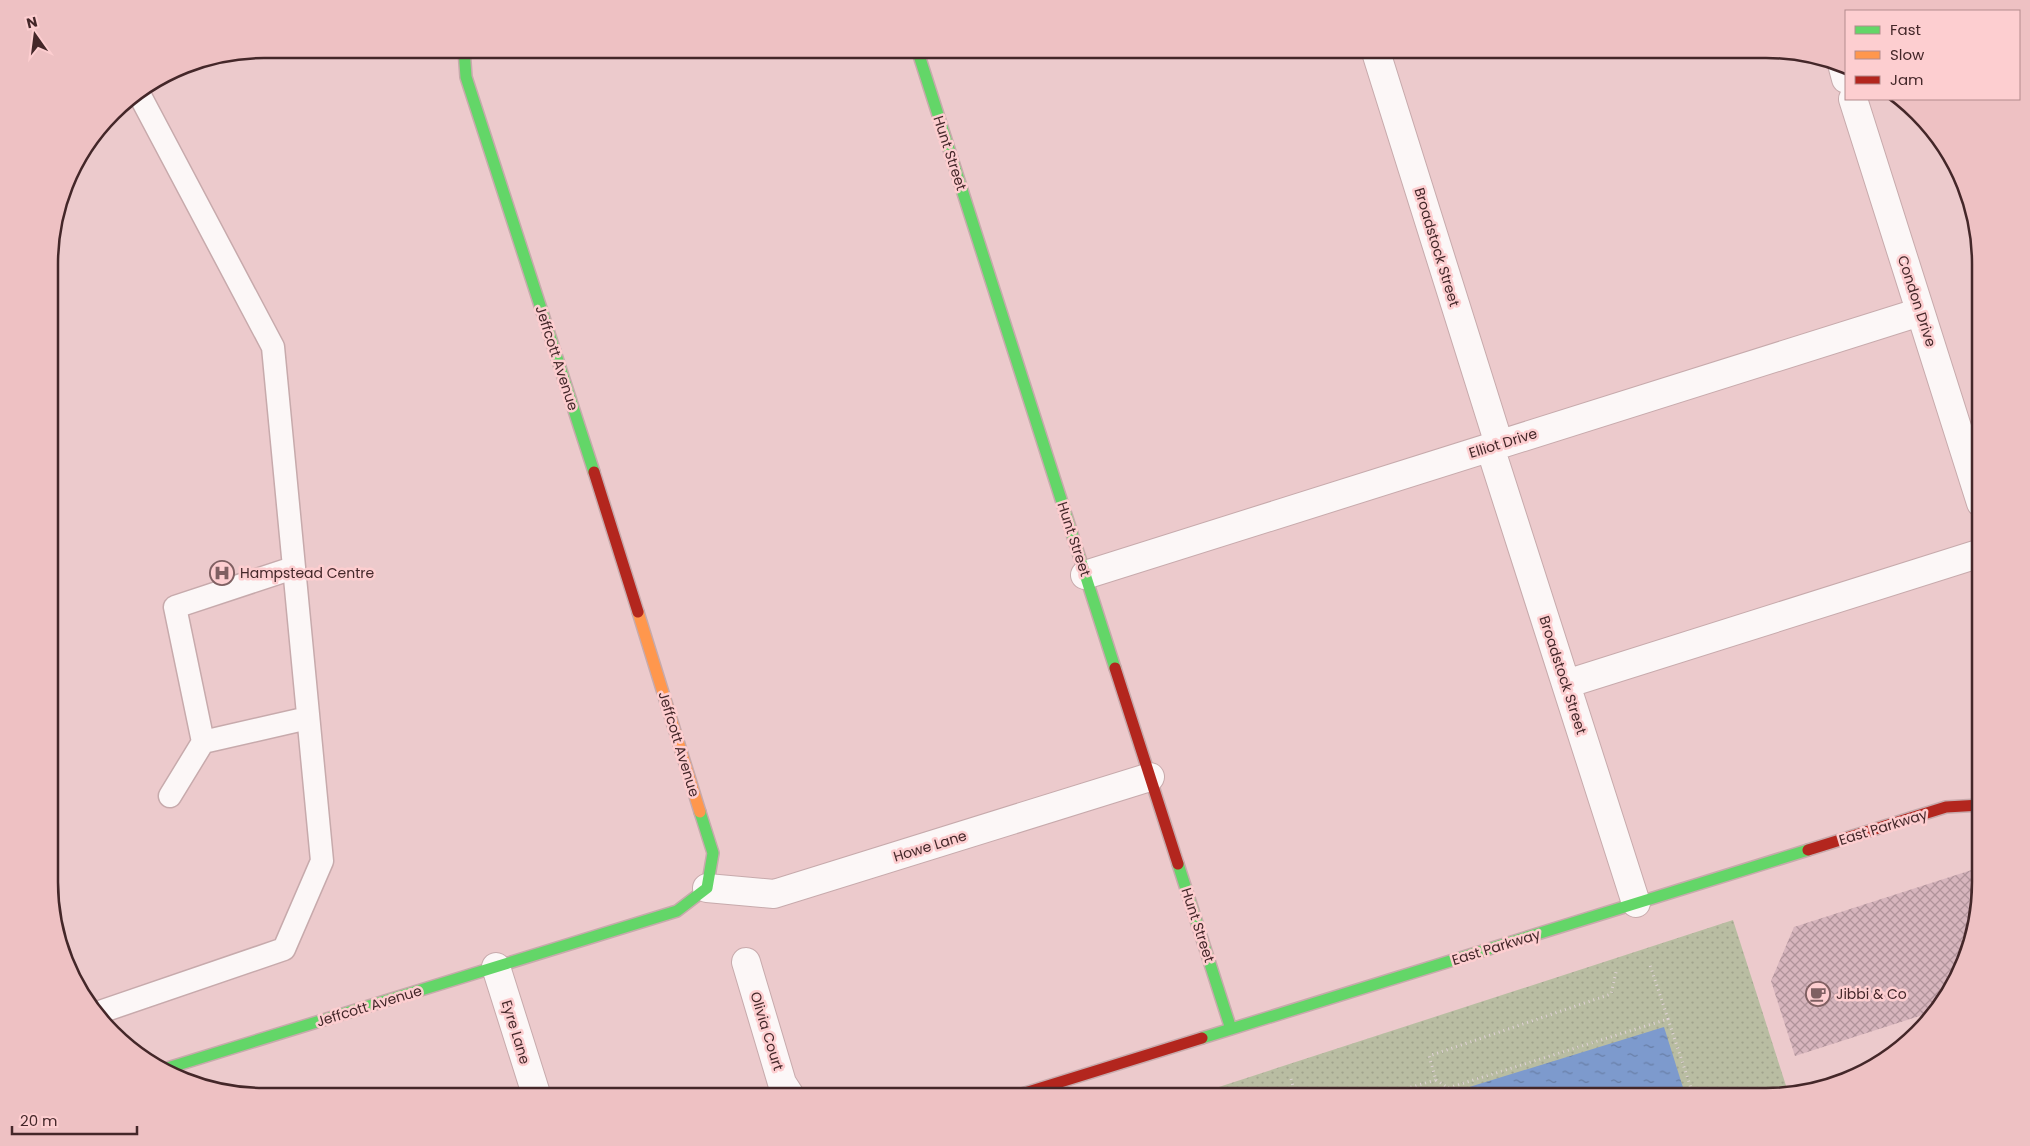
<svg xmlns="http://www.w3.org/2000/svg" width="2030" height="1146" font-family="Poppins,sans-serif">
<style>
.grass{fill:url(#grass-dots)}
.water{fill:url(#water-ripples)}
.building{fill:url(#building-cross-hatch)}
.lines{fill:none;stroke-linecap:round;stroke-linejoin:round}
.lane-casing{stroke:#c7aaac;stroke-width:25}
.street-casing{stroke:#c7aaac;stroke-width:30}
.fast-casing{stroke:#c7aaac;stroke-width:14}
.slow-casing{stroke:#c7aaac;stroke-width:14}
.jam-casing{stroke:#c7aaac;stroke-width:14}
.path{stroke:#ded2d4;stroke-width:3;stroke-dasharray:1 4;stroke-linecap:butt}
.lane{stroke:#fcf7f7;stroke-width:22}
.street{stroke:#fcf7f7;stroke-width:28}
.fast{stroke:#63d668;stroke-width:11}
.slow{stroke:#ff974d;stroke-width:11}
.jam{stroke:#b3261e;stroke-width:11}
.labels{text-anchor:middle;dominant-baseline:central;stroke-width:5;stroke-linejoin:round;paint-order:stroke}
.street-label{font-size:14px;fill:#442729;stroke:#fdced0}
.poi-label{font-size:14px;fill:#442729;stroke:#fdced0;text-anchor:start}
.rim{fill:none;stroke:#442729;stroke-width:2.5}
</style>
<defs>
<pattern id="grass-dots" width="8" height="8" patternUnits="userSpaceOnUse" patternTransform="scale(1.25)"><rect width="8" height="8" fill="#b9bda2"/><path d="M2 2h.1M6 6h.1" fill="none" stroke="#a0a28c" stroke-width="1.8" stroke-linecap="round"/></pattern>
<pattern id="water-ripples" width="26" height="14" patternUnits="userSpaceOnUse" patternTransform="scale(1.25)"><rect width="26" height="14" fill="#7d9acd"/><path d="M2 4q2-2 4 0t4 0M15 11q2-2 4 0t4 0" fill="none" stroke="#687ea6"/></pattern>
<pattern id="building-cross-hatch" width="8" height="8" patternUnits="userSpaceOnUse" patternTransform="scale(1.25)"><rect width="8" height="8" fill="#d7b5bd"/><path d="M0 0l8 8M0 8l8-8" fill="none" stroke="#b0939a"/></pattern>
</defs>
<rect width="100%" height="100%" fill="#eccacc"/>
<path class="grass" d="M1733,920L1789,1095L1780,1097H1188Z"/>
<path class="water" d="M1664,1027L1686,1097H1437Z"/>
<path class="building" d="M1981,867V896L1953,990L1932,1012L1795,1056L1771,981L1794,927Z"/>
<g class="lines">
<defs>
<path id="lane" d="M293,568L175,607L203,742L308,718
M170,796L203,742
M97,1013L284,949L322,861L273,347L138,92"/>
<path id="street" d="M1375,49L1499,444
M1842,64L1846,79
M1853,99L1981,503
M1490,447L1636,903
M1085,575L1920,312
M1566,684L1981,553
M707,888L774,894L1150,777
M746,962L782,1083L791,1097
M496,967L537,1097"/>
<path id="fast" d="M464,49L466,77L594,472
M917,49L1115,668
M1178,864L1231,1029
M1202,1038L1808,850
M161,1070L677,911L707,888L713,853L700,812"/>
<path id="slow" d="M638,612L700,812"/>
<path id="jam" d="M594,472L638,612
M1115,668L1178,864
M1808,850L1946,807L1981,805
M1012,1097L1202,1038"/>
</defs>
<use href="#lane" class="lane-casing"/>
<use href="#street" class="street-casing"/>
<use href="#fast" class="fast-casing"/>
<use href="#slow" class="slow-casing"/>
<use href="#jam" class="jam-casing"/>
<path class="path" d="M1668,1019L1694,1097
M1291,1079L1296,1097
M1436,1080L1448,1088L1668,1019L1649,962
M1377,1097L1436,1080L1429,1056L1611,994L1616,972"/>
<use href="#lane" class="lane"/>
<use href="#street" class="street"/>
<use href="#fast" class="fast"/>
<use href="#slow" class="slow"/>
<use href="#jam" class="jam"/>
</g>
<defs>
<symbol id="hospital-ring" viewBox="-11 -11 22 22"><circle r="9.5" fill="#fdced0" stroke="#7f6062" stroke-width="1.5"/><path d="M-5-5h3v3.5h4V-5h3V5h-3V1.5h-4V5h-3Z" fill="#7f6062"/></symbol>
<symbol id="cafe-ring" viewBox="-11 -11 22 22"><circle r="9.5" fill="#fdced0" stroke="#7f6062" stroke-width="1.5"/><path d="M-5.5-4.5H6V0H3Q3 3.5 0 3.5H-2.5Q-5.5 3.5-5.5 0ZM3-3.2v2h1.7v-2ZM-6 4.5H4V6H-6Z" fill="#7f6062"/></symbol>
</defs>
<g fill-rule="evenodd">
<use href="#hospital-ring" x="208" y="559" width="28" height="28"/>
<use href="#cafe-ring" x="1804" y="980" width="28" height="28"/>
</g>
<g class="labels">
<g class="street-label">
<text transform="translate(950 153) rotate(72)">Hunt Street</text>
<text transform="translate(1437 247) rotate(73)">Broadstock Street</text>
<text transform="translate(1917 301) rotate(72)">Condon Drive</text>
<text transform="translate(557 358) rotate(72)">Jeffcott Avenue</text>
<text transform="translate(1503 443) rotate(-17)">Elliot Drive</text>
<text transform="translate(1074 539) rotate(72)">Hunt Street</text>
<text transform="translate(1563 675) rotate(72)">Broadstock Street</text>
<text transform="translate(679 744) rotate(73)">Jeffcott Avenue</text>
<text transform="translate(1883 827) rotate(-17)">East Parkway</text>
<text transform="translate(930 846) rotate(-17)">Howe Lane</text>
<text transform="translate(1198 925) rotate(72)">Hunt Street</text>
<text transform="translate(1496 947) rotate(-17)">East Parkway</text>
<text transform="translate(369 1006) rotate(-17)">Jeffcott Avenue</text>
<text transform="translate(767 1031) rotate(73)">Olivia Court</text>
<text transform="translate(516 1032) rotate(73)">Eyre Lane</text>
</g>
<g class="poi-label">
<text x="240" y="573">Hampstead Centre</text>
<text x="1836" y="994">Jibbi &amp; Co</text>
</g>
</g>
<path d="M0 0H2030V1146H0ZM264 58H1766A206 206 0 0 1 1972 264V882A206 206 0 0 1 1766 1088H264A206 206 0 0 1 58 882V264A206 206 0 0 1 264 58Z" fill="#eec1c3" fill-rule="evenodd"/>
<path class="rim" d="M264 58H1766A206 206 0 0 1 1972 264V882A206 206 0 0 1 1766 1088H264A206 206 0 0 1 58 882V264A206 206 0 0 1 264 58Z"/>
<rect x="1845" y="10" width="175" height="90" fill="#fdced0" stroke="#b38b8d"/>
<rect x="1855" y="26" width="25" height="8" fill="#63d668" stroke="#b38b8d"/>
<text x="1890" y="35" font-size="15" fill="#442729">Fast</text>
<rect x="1855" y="51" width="25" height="8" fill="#ff974d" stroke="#b38b8d"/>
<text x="1890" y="60" font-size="15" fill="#442729">Slow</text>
<rect x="1855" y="76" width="25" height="8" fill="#b3261e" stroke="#b38b8d"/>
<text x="1890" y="85" font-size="15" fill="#442729">Jam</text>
<g transform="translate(35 35) rotate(346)" stroke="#fdced0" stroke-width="4" paint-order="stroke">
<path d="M0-4L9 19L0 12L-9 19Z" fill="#442729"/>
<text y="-8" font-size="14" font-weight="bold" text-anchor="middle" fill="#442729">N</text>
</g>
<path d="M12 1126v8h125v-8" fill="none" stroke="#442729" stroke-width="2.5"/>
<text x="20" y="1126" font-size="15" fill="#442729" stroke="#fdced0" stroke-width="4" paint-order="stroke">20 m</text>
</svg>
